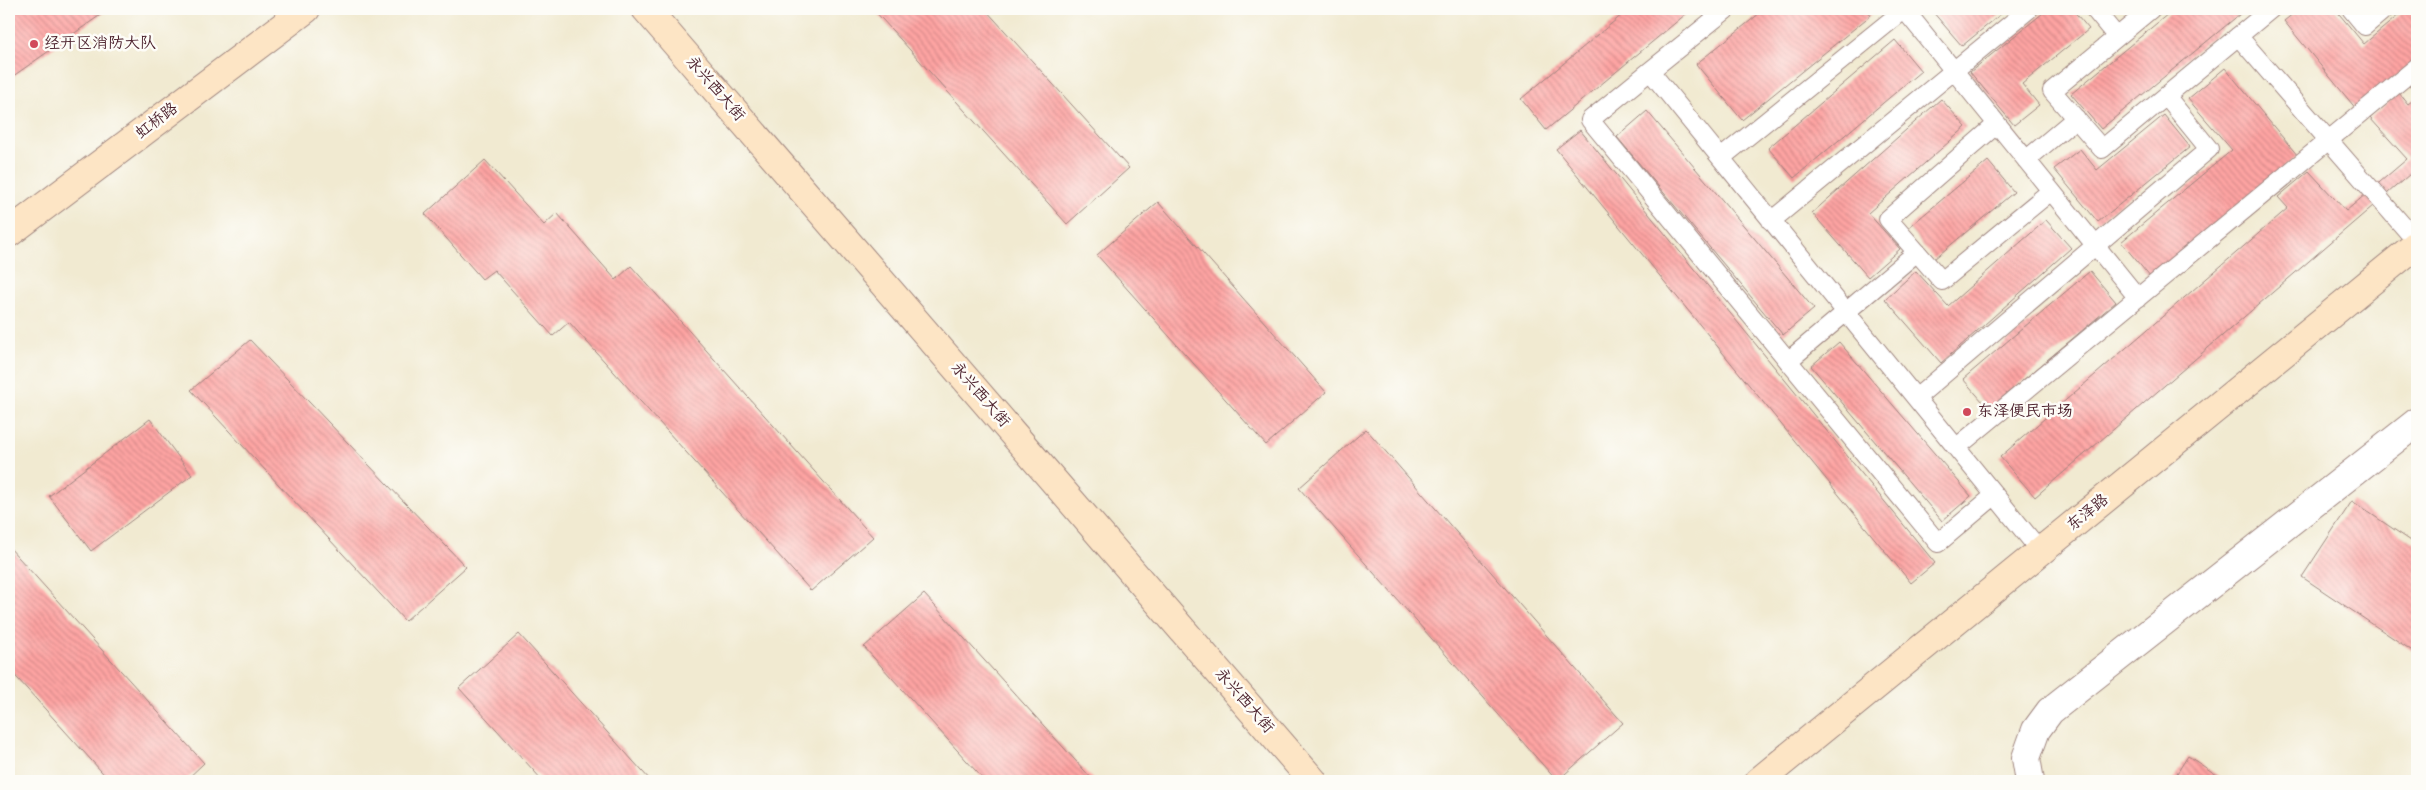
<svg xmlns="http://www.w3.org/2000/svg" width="2426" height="790" font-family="'Indie Flower','LXGW WenKai TC',sans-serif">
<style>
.building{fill:url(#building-back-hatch)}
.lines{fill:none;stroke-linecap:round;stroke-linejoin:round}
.service-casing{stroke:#9e847e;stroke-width:20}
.minor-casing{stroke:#9e847e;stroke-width:30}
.secondary-casing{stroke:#9e847e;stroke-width:30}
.service{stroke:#fff;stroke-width:18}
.minor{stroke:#fff;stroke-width:28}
.secondary{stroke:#fde5c5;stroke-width:28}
.poi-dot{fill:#d1495b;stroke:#fdfcf7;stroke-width:2}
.labels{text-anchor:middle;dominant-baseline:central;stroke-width:5;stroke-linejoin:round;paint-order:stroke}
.poi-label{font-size:16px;fill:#4a1f2b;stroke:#fdfcf7;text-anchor:start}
.street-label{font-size:16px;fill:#4a1f2b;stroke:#fdfcf7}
</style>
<defs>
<pattern id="building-back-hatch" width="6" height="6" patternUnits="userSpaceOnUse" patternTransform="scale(1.25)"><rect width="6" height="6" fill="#fea4a3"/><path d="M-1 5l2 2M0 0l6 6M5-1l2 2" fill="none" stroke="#d08585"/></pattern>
</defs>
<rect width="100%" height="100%" fill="#fdfcf7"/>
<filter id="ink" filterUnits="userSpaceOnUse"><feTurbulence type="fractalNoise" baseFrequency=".02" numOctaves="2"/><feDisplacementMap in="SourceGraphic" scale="10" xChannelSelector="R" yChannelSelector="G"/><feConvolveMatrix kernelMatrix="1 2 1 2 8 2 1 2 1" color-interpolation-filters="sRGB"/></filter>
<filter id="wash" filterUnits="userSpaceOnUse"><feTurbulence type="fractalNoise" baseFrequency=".0096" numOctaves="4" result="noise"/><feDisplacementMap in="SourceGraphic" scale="20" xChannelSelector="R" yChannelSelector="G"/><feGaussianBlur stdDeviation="1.12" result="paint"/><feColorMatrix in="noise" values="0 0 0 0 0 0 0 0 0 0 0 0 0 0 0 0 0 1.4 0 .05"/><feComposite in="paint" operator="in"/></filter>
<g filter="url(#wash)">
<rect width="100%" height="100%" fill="#f1ead1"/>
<g id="blocks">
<path class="building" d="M9,9H109L9,79Z
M873,9H985L1129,168L1067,224Z
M1629,9H1692L1546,130L1521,99Z
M1765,9H1867L1871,15L1742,120L1696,64Z
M1934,9H2007L1962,46L1932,11Z
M2048,9H2072L2089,29L2022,84L2039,105L2014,125L1970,72Z
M2174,9H2246L2101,129L2071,94Z
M2299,9H2335L2364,44L2406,9H2417V60L2357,110L2284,21Z
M1895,40L1921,71L1794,178L1768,148Z
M2225,68L2298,156L2151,278L2121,242L2232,150L2188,99Z
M2399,93L2408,104L2417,97V168L2035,497L2000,457L2288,208L2278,197L2309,171L2346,211L2407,159L2370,118Z
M1941,99L1966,127L1868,213L1900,249L1868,277L1812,213Z
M1647,111L1814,309L1783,335L1617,137Z
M2164,115L2190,147L2098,222L2054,169L2080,149L2097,170Z
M1580,130L1935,563L1911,583L1556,149Z
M485,160L544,225L557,213L616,280L631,266L873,537L811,591L569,322L553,336L494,270L482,279L425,214Z
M1988,161L2014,192L1934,259L1908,228Z
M1158,202L1326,392L1266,445L1097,255Z
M2046,220L2071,248L1941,363L1885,299L1916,271L1948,306Z
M2090,271L2116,302L1989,409L1963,379Z
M250,340L466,567L405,621L191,390Z
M1839,342L1971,496L1942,521L1811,366Z
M150,419L192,475L91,551L49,496Z
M1366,429L1623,723L1557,781L1299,488Z
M2352,501L2417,545V654L2302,577Z
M9,547L204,763L185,781H110L9,669Z
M924,594L1094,781H985L864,647Z
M519,634L651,781H543L459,688Z
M2188,756L2226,781H2172Z"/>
</g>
</g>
<g filter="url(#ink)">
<use href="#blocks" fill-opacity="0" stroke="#9e847e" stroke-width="1"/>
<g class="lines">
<defs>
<path id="service" d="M1727,9L1650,71L2041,552
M1904,9L2138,298
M2094,9L2117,37
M2151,9L2052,91L2102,149L2271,9
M2351,9L2365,26L2385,9
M2238,36L2417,242
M1650,71L1590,120L1938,543L1995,495
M1997,124L1888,219L1942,281L2051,191
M1721,158L1905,9
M2026,160L2076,118
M1771,221L2029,9
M1788,361L1917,252
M1916,398L2209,149L2166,96
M1956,448L2417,67"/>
<path id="minor" d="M2030,781L2026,758L2036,730L2050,711L2417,422"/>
<path id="secondary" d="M646,9L1313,781
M9,233L306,9
M1759,781L2417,244"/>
</defs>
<use href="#service" class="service-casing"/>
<use href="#minor" class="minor-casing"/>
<use href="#secondary" class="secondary-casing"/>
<use href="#service" class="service"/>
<use href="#minor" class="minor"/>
<use href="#secondary" class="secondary"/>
</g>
</g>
<g class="poi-dot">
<circle cx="34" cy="44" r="5"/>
<circle cx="1967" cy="412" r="5"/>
</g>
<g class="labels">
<g class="poi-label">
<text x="44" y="44">经开区消防大队</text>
<text x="1977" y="412">东泽便民市场</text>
</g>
<g class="street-label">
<text transform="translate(715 89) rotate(49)">永兴西大街</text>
<text transform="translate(157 121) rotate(-37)">虹桥路</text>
<text transform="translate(980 395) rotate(49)">永兴西大街</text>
<text transform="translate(2088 513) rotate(-39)">东泽路</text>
<text transform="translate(1244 701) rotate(49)">永兴西大街</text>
</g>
</g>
<rect width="2426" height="790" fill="none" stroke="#fdfcf7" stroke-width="30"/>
</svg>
